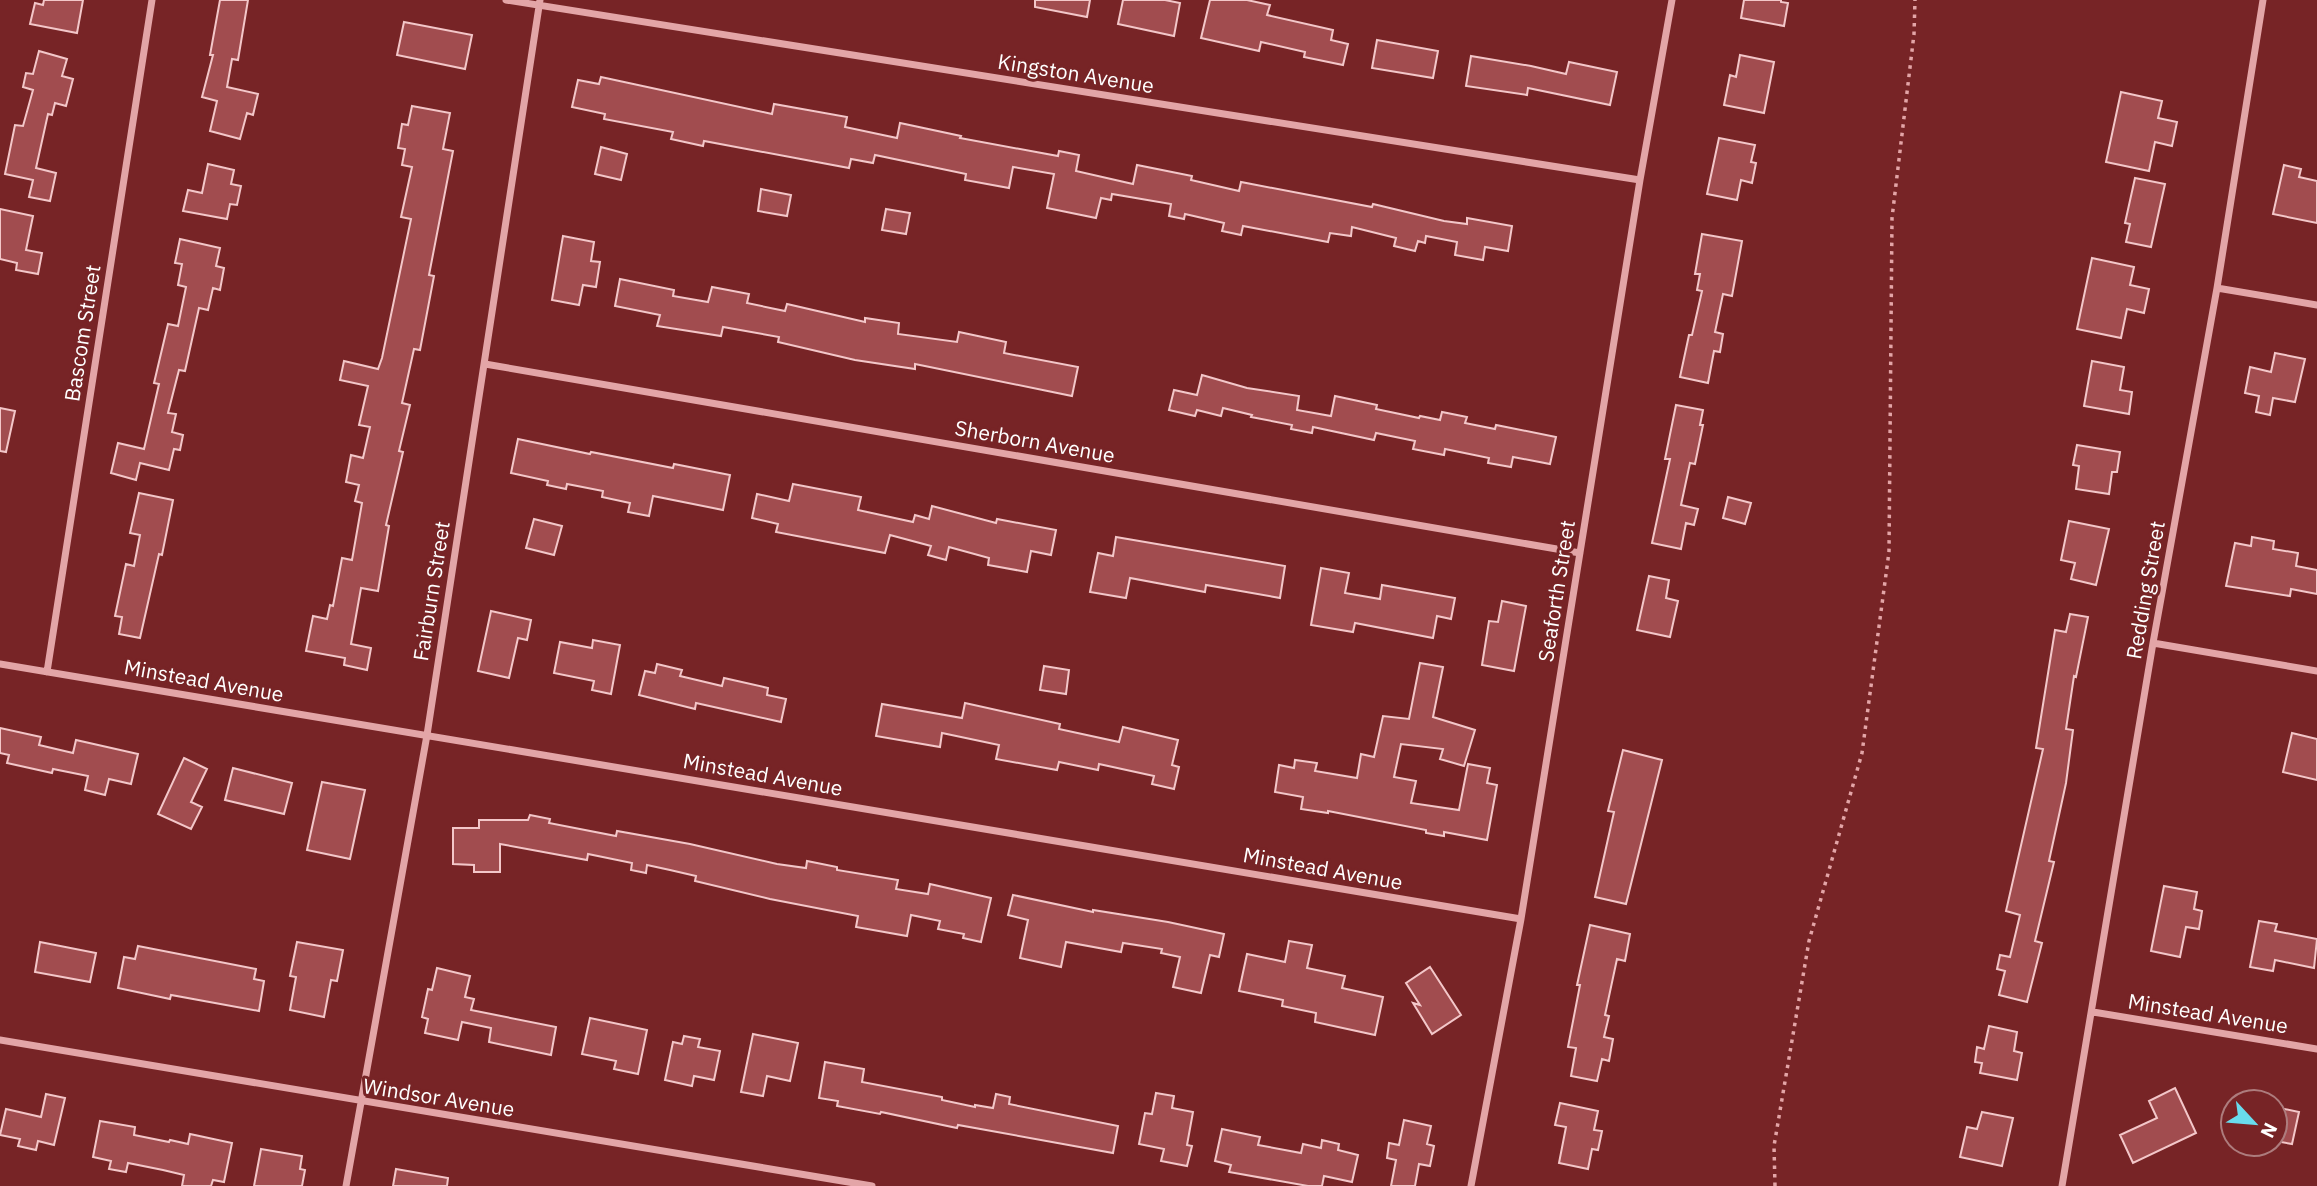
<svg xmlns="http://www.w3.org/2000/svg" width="2317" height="1186" font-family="'IBM Plex Sans',sans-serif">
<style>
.building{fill:#a14c4f;stroke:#f3c7c9;stroke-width:2}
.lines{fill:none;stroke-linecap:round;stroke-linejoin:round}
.path{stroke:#e3a5a7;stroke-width:3.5;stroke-dasharray:3.5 5;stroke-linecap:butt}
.street{stroke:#e3a5a7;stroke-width:7}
.labels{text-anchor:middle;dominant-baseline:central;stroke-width:6;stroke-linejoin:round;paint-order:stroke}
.street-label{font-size:21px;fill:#fff;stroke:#772426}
</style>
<rect width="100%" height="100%" fill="#772426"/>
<path class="building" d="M44,0H83L77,33L30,24L35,3L43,5Z
M220,0H248L238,60L232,59L227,87L258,94L253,115L247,113L240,139L210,131L217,101L202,97L213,55H210Z
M1035,0H1090L1087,17L1035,7Z
M1123,0H1165L1180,3L1174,36L1118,24Z
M1210,0H1247L1270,5L1267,15L1333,30L1331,40L1348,44L1343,65L1304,57L1305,52L1261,42L1259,51L1201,38Z
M1744,0H1781V2L1788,3L1784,26L1741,18Z
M404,22L472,35L465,69L397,55Z
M1377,40L1438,51L1433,78L1372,68Z
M39,51L67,59L62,76L73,79L66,106L55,103L52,115L48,114L36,168L56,173L50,201L29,197L33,180L5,174L15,125L23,126L33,90L23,87L26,73L33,74Z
M1740,55L1774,62L1764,113L1724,105L1730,75L1736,77Z
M1471,56L1531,66L1566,74L1569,62L1617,72L1610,105L1528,88L1527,95L1466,86Z
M601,77L772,114L774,104L847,117L845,127L897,138L900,123L961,136L960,138L1058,156L1059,151L1079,155L1076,171L1133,184L1137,165L1192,176L1191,180L1239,191L1241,182L1372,207L1373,204L1444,221L1467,224V218L1512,226L1508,251L1485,247L1483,260L1455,255L1457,242L1426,236L1425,243L1418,241L1415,251L1394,246L1396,238L1352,227L1351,236L1330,233L1328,242L1243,226L1241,235L1222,231L1224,223L1185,214L1184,219L1169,216L1171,204L1112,194L1111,200L1101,198L1096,218L1047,208L1054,174L1013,167L1009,188L965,180L966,174L875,155L873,163L851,159L849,168L704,141L703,146L671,139L673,132L604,119L605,114L572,107L578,80L599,84Z
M2121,92L2162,101L2158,118L2177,122L2172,146L2155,142L2149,171L2106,162Z
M412,106L450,113L443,149L453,151L429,275L434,276L420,350L414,349L402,403L410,405L399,451L403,452L386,525L389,526L378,591L361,588L351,644L371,648L367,670L344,665L345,658L306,651L313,616L327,619L330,605L333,606L342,558L352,560L362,503L355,501L359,485L346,482L351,455L363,458L370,427L359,425L368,386L340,380L344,361L378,369L382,358L411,219L401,217L412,167L402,165L405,149L398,148L402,124L408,125Z
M1719,138L1755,145L1751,162L1756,163L1752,183L1741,180L1737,200L1707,194Z
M601,147L627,154L621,180L595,174Z
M208,164L234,170L231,184L241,186L237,205L230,204L227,219L183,211L188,190L202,193Z
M2284,165L2301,169L2299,177L2317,181V223L2273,214Z
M2135,178L2165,184L2151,247L2126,242L2130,224L2125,223Z
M761,189L791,195L787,216L758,211Z
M0,209L33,216L26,250L42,253L38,274L16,270L17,263L0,259Z
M886,209L910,213L906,234L882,230Z
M1702,234L1742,241L1732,296L1723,294L1715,332L1723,334L1720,352L1714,351L1708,383L1680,377L1689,335H1692L1702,291L1697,290L1700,274H1695Z
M563,236L594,242L591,261L600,262L596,287L583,285L579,305L552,300Z
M180,239L220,248L216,266L224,268L220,290L213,288L208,310L199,308L185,371L179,370L168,413L176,414L172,432L183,435L180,450L174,449L169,470L140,463L136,480L111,473L118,443L144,449L159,384L154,383L168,324L178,326L186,287L178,285L182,264L175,263Z
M2092,258L2134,267L2130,285L2149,289L2144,313L2127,309L2121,338L2077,329Z
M620,279L674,290L673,296L708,302L712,287L749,294L747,303L785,311L787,304L865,322V318L899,323L898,334L957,342L959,332L1006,342L1004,353L1078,367L1072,396L915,364V369L855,360L778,342L779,337L723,327L721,336L657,326L660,315L615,306Z
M2275,353L2305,359L2295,402L2273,398L2270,415L2256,412L2259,396L2245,393L2250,367L2271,372Z
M2092,361L2124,367L2120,390L2132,392L2129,414L2084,406Z
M1202,375L1247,388L1299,396L1297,410L1331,416L1335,396L1377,405L1376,409L1419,418L1420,416L1440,420L1442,412L1467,417L1465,423L1495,429L1496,425L1556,437L1550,464L1513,457L1511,467L1488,463L1489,458L1445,449L1444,455L1413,449L1415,441L1376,433L1374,440L1313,427L1312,433L1291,429L1292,425L1251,417L1252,415L1223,408L1221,416L1197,410L1195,416L1169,410L1174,390L1197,395Z
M1676,405L1703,410L1700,425H1703L1695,464L1690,463L1681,505L1698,509L1694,525L1686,523L1681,549L1652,543L1670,459H1665Z
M0,408L15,411L6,452L0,451Z
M518,439L590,454L591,452L673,468L674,464L730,475L723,510L653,496L649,516L628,512L630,503L602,497L603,491L567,484L566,489L547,485L548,481L511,473Z
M2077,445L2120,452L2117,472H2112L2109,494L2076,489L2079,466L2073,465Z
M793,484L861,497L858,510L913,522L915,515L929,519L932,506L996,523L997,519L1056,530L1051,555L1031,551L1027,572L988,565L989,558L949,547L946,560L928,555L931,546L890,535L885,553L776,532L778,524L752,518L757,494L789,501Z
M139,493L173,500L162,555L159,554L140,638L119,634L122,617L115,616L126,564L134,566L140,535L130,533Z
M1728,497L1751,503L1745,524L1723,518Z
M534,519L562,526L554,555L526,548Z
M2069,521L2109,529L2096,585L2071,579L2075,563L2061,560Z
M1116,537L1285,566L1280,598L1206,585L1205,592L1130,578L1126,598L1090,592L1098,553L1113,556Z
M2252,537L2274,541L2273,549L2298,553L2296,566L2317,570V594L2291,589L2290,596L2226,586L2235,543L2251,546Z
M1321,568L1349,573L1345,593L1380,599L1382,585L1455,598L1451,619L1437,616L1433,638L1355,623L1353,632L1311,625Z
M1649,576L1669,580L1666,598L1678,601L1670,637L1637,630Z
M1502,601L1526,606L1514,671L1482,665L1489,621L1498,622Z
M491,611L531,620L527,640L518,638L509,678L478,671Z
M2070,614L2088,617L2076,677L2074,676L2066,729L2073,730L2066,783L2049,861L2054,862L2035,941L2042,943L2027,1002L1999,995L2005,971L1997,969L2000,955L2010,957L2020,915L2006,911L2043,749L2036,748L2055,630L2066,632Z
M593,640L620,645L611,694L592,690L594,681L554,673L560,642L592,648Z
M1420,663L1443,667L1433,717L1475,730L1464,766L1440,759L1443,749L1401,744L1394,777L1416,781L1411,803L1459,810L1468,764L1490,768L1487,783L1497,785L1487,840L1444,832V836L1426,833V830L1328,811V813L1301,809L1303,797L1275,792L1279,765L1294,768L1295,760L1317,763L1315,771L1357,778L1361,754L1374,757L1383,716L1409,719Z
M657,664L682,670L680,676L722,686L724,678L768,688L767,695L786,699L781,722L696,703L695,709L639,695L645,671L655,673Z
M1044,666L1069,670L1066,694L1040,690Z
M965,703L1060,724L1059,729L1119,742L1123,727L1178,740L1172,765L1179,767L1174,789L1152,784L1154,776L1099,764L1098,770L1059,762L1057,770L996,759L999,745L942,733L940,747L876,736L882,704L962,718Z
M0,728L41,737L39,745L73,753L76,740L138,754L131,784L109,779L105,795L85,790L88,776L53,769L52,773L7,763L9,755L0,753Z
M2292,733L2317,739V780L2283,772Z
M1623,750L1662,760L1626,904L1595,897L1614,812L1608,811Z
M184,758L207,769L191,802L202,807L191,829L158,814Z
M233,768L292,783L284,814L225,800Z
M322,782L365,790L350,859L307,850Z
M530,815L550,819L549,823L616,836L617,831L690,844L777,864L806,868L807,861L837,867V870L898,880L896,889L928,894L930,884L991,898L981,942L963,938L964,934L938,929L940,921L911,915L907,936L856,927L858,916L770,899L695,881L696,876L670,870L647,865L646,873L631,870L632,863L588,854L587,860L500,844V872H474V865L453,864V828H479V820H528Z
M2164,886L2197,892L2194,909L2202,911L2199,929L2186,927L2180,957L2151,951Z
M1013,895L1093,912V910L1168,922L1224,934L1219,957L1210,955L1201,993L1173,987L1180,957L1161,953L1162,949L1123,943L1121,952L1066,942L1061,967L1020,958L1028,920L1008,915Z
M2259,921L2277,924L2275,931L2317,939L2314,968L2275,960L2273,971L2250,967Z
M1590,925L1630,934L1625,961L1617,959L1605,1015L1609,1016L1604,1037L1613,1039L1609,1061L1602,1059L1597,1081L1571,1076L1576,1048L1568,1047L1580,985H1577Z
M1289,941L1312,945L1307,968L1345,976L1342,988L1383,997L1375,1035L1315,1022L1316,1013L1282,1006L1283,1000L1239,991L1247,954L1285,962Z
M40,942L96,953L90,982L35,972Z
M297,942L343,950L337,981L331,980L324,1017L290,1010L296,977L290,976Z
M138,946L256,969L254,979L264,981L259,1011L171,995L170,999L118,988L124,957L135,959Z
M1430,967L1461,1015L1432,1034L1413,1003L1420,1005L1406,983Z
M437,968L470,976L465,997L474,999L471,1010L556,1027L551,1055L489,1042L491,1028L462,1022L458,1040L425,1033L428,1019L422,1017L428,989L432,990Z
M590,1018L647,1030L638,1074L614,1069L616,1061L582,1054Z
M1989,1026L2017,1032L2014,1051L2022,1053L2017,1080L1980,1073L1982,1063L1975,1062L1977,1047L1984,1049Z
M753,1034L798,1043L790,1081L767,1076L763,1096L741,1092Z
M684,1036L700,1039L698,1047L720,1051L714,1080L694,1076L692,1086L665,1080L673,1042L682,1044Z
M825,1062L864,1069L862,1082L942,1097V1100L975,1107V1105L993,1108L996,1094L1010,1097L1009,1104L1118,1126L1113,1153L958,1125L957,1128L881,1112L880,1114L837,1106L838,1101L819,1098Z
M2175,1088L2196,1133L2133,1163L2120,1135L2157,1118L2149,1101Z
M1156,1093L1174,1096L1172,1108L1193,1112L1187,1145L1192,1146L1187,1166L1161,1161L1164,1149L1139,1144L1145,1113L1152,1114Z
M46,1094L65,1098L54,1145L38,1141L36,1150L18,1146L20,1139L0,1135L6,1109L41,1117Z
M1560,1103L1598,1111L1594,1130L1602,1131L1598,1150L1592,1149L1588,1169L1559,1163L1566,1127L1555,1125Z
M2275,1107L2299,1112L2292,1144L2275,1141Z
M1982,1112L2013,1118L2002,1166L1960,1157L1967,1127L1977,1129Z
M1404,1120L1431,1126L1427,1144L1434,1146L1430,1166L1419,1164L1415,1186H1391L1396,1160L1387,1158L1389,1143L1399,1145Z
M100,1121L135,1127L134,1135L169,1142L170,1140L188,1144L190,1134L232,1143L224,1182L213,1180L211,1186H182L184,1175L163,1170L128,1163L126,1172L109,1169L111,1161L93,1157Z
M1222,1129L1260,1137L1258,1145L1301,1153L1303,1144L1321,1148L1322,1140L1339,1144L1338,1150L1358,1155L1352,1182L1324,1176L1322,1186H1308L1229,1172L1231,1165L1215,1161Z
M261,1149L302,1156L300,1169L305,1170L302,1186H254Z
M396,1169L448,1178L447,1186H393Z"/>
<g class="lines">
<path class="path" d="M1775,1186L1774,1146L1809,941L1862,753L1889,552L1892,218L1914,34L1915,0"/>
<path class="street" d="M506,0L1640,180
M2217,288L2317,305
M485,364L1580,553
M2153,643L2317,671
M0,664L1521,919
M47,672L152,0
M2093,1012L2317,1049
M0,1040L872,1186
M346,1186L427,735L540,0
M1471,1186L1521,919L1640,180L1672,0
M2062,1186L2153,643L2217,288L2263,0"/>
</g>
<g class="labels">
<g class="street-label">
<text transform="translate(1076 73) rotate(9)">Kingston Avenue</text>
<text transform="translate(82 333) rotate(-81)">Bascom Street</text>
<text transform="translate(1035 441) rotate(10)">Sherborn Avenue</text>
<text transform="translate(2145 590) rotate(-80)">Redding Street</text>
<text transform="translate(431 591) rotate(-81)">Fairburn Street</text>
<text transform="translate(1556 591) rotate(-81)">Seaforth Street</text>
<text transform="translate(204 680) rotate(10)">Minstead Avenue</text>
<text transform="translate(763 774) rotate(10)">Minstead Avenue</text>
<text transform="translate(1323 868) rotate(10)">Minstead Avenue</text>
<text transform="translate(2208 1013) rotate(9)">Minstead Avenue</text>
<text transform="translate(439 1097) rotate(9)">Windsor Avenue</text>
</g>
</g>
<g transform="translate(2254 1123) rotate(116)"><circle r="33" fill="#772426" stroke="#ad7c7d" stroke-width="2"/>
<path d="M0-5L12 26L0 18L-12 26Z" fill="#69dced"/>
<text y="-10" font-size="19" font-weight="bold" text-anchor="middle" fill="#ffffff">N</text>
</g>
</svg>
